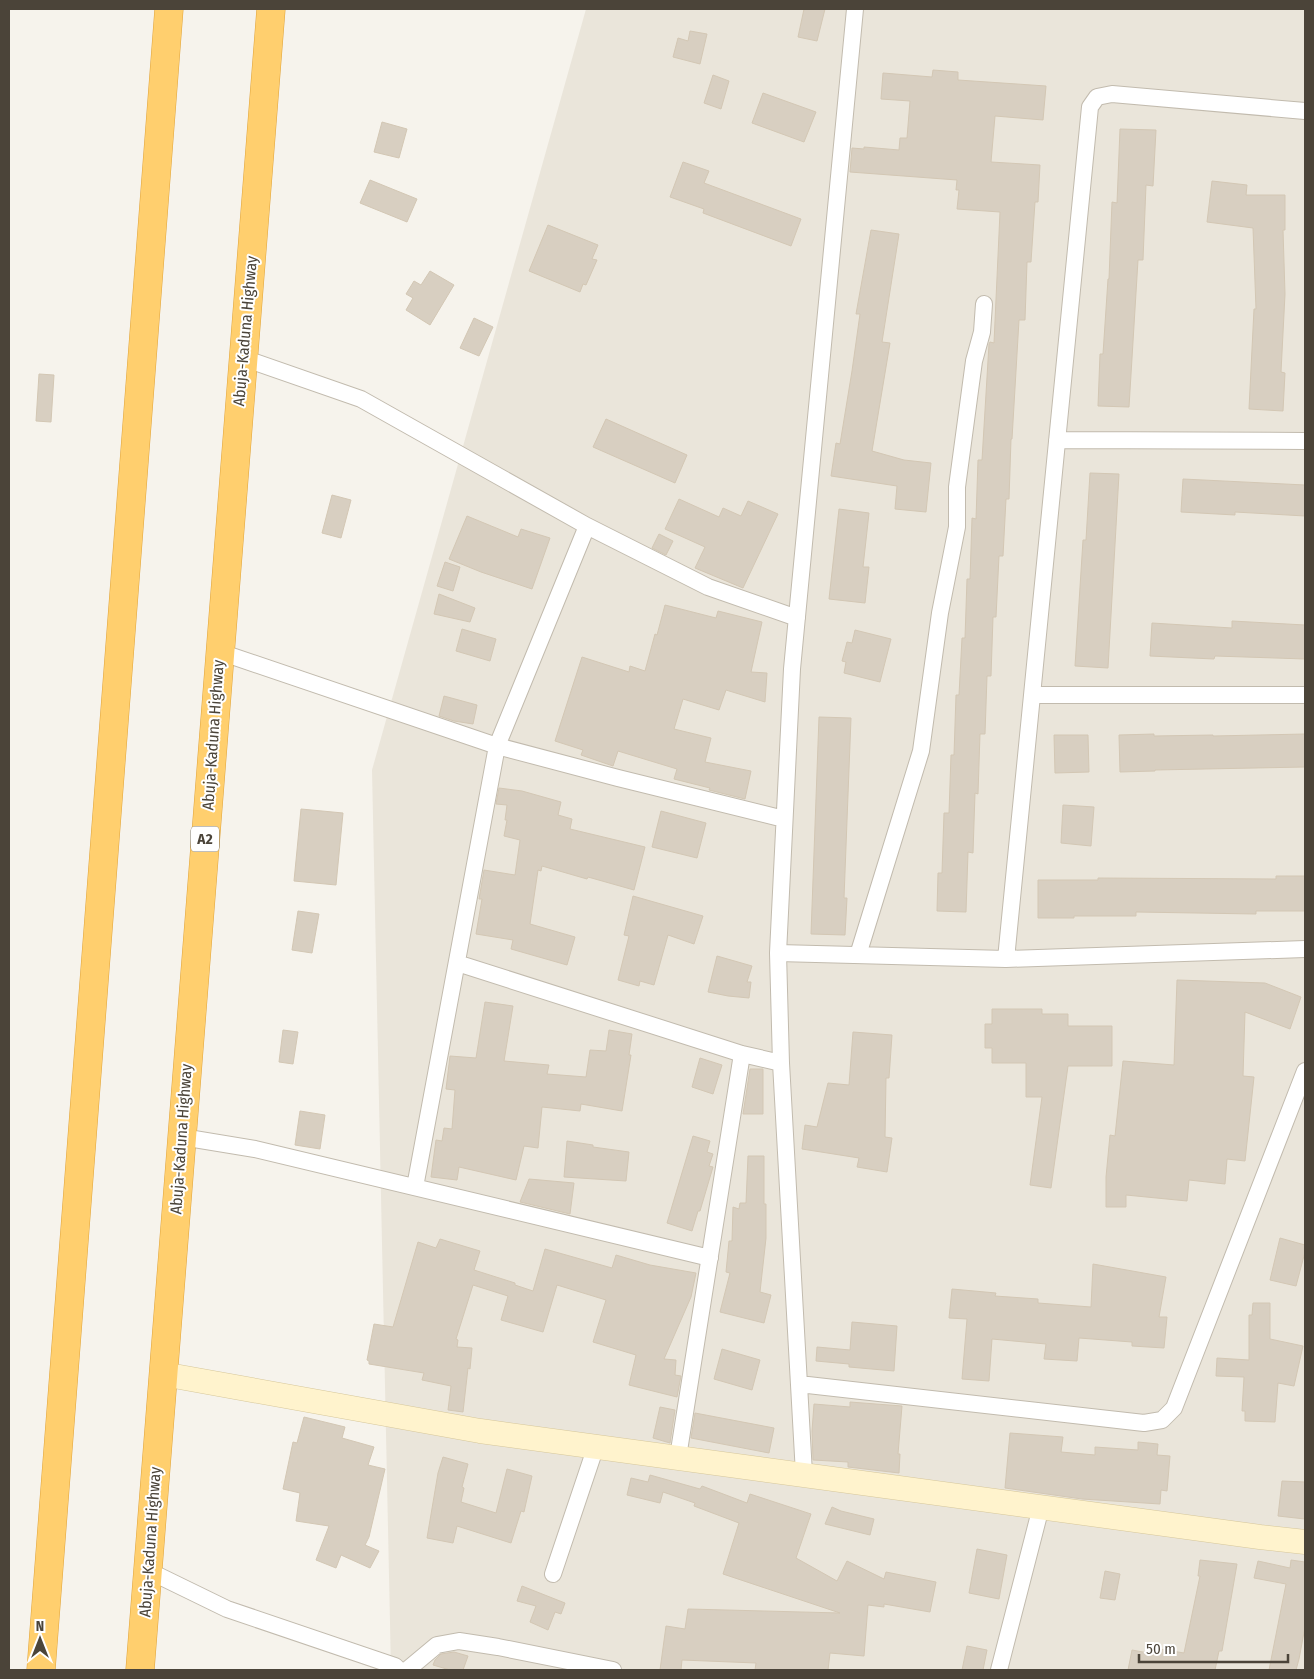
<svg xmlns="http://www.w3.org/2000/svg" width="1314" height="1679" font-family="'Fira Sans Condensed',sans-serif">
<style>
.residential{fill:#eae5da}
.building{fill:#d8cfc1;stroke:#d3c7b4}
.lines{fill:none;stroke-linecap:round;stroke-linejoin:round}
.street-casing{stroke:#c2bbae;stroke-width:18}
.secondary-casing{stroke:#d6c79b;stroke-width:25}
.highway-casing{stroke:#e0a43c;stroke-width:29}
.street{stroke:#fff;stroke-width:16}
.secondary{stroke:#fff3cd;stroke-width:24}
.highway{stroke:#ffcf6e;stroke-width:28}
.labels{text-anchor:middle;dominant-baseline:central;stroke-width:4;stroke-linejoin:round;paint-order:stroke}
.shield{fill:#fff;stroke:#817c74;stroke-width:1}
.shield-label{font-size:15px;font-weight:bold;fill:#4b4439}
.street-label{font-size:16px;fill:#4b4439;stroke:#fff}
</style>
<rect width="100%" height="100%" fill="#f6f3ec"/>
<path class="residential" d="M586,9H1305V1670H391L372,770Z"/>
<path class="building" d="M804,9H825L817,41L798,37Z
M690,31L707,34L700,64L673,57L678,38L688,41Z
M933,70L958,72V80L1046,86L1043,120L995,116L991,162L1040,165L1038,202H1035L1031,262H1027L1025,320H1019L1012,439H1011L1009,499H1006L1003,556H999L996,617H993L991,676H987L985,734H980L978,794L975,793L973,853L968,852L966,912L937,911L938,873H942L944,813H949L951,755H954L956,695H959L962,638H965L967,579H970L972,518L976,519L978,460H982L989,344L990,342L994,343L1000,212L957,209L959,190H956L957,180L850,172L852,148L864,149V147L899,150L900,138H907L910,101L881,99L883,73L932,77Z
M713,75L729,81L721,109L704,103Z
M763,93L816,112L804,142L752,123Z
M382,122L407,129L399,158L374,152Z
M1120,129L1156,130L1153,186L1146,185L1143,260H1138L1129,407L1098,406L1100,354H1103L1108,279H1109L1112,202L1117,203Z
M683,162L709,171L704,183L801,219L791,246L703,213L704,209L670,197Z
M370,180L417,199L407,222L360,203Z
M1212,181L1247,185L1246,195H1285V230H1283L1285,294L1281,372L1285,373L1283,411L1249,409L1254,309H1256L1253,228L1207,222Z
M548,225L598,245L592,259L597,260L586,285L583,284L580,292L529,271Z
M871,230L899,234L882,342L890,343L872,451L904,460L931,463L926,512L895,509L897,486L831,476L836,443L840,444L852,371L860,314H856Z
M430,271L454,285L430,325L406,310L413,298L406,294L414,281L421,285Z
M474,318L493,327L479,356L460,348Z
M39,374L54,375L51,422L36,421Z
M606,419L687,455L675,483L593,447Z
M1090,473L1119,474L1108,668L1075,666L1083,540H1086Z
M1183,479L1305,485V516L1235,512V515L1181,512Z
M332,495L351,500L341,538L322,533Z
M679,499L719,517L723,508L741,516L748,501L778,514L743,588L695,568L705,547L665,529Z
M839,509L869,513L863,567H869L865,603L829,599Z
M467,516L518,537L521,529L550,538L532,589L481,572L449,559Z
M659,534L673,541L666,555L652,548Z
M445,562L460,567L453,591L437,586Z
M439,594L475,608L470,622L434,614Z
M665,605L716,618L718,611L762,622L751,672L767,673L765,702L726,690L719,710L683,699L674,729L711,738L705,762L751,771L745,799L709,790L710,788L674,779L677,769L618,751L613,766L581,755L583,750L555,741L582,657L629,672L630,666L645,671L655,634L657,635Z
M1232,621L1305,625V659L1215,656L1214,659L1150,656L1152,623L1232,628Z
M462,629L496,639L490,661L456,651Z
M855,630L891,639L880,682L844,673L846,662L842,661L847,642L852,643Z
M444,696L477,705L473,724L454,721L439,716Z
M819,717L851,718L844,898H847L845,935L811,934Z
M1154,734V736L1213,735V736L1305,734V767L1155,770V771L1120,772L1119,735Z
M1054,735H1088L1089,772L1055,773Z
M499,788L522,791L561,802L558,815L572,819L570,829L645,847L634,890L588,877L587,879L542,866L541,871L538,870L530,924L575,937L567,965L511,949L513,940L476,934L482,899H479L484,870L515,875L520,840L504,836L507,820H505L507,805L496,804Z
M1063,805L1094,807L1091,846L1061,843Z
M301,809L343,813L336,885L294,881Z
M661,811L706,823L697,858L652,847Z
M1276,876H1305V911H1256V914L1136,912V916H1074V918H1038V880H1098V878L1276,879Z
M633,896L703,916L694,944L668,935L654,985L640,981L639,986L618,980L629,936L624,935Z
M298,911L319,914L312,953L292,950Z
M717,956L752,966L747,982H751L749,998L728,996L708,992Z
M1177,980L1265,983L1301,997L1290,1029L1245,1012L1243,1076L1254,1077L1245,1161L1227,1159L1225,1184L1189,1180L1187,1201L1126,1195V1207H1106V1177L1110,1135L1115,1136L1123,1061L1174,1065Z
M485,1002L513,1006L504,1061L549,1065L547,1074L586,1077L590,1050L606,1051L609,1030L632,1034L629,1055H631L622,1111L581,1104L580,1111L542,1107L538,1148L524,1146L516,1180L459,1167L457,1180L431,1177L436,1140L442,1141L444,1128L452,1129L455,1090L446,1089L450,1056L476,1058Z
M992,1009H1042V1014H1068V1026H1112V1066H1068L1051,1188L1030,1185L1042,1097H1026V1063H992V1048H985V1024H992Z
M283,1030L298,1032L293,1064L279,1062Z
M853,1032L892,1035L889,1078H886L885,1137L892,1138L887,1172L857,1167L859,1158L802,1149L805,1125L817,1127L828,1083L849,1085Z
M700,1058L722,1065L713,1094L692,1087Z
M750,1069H763V1114H743Z
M300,1111L325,1115L320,1149L295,1145Z
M693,1136L710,1141L707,1152L713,1154L709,1166L713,1167L700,1211H698L692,1231L667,1223Z
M567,1141L593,1145V1147L629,1152L626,1181L564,1177Z
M748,1156H764V1204H766V1238L760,1292L771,1295L764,1323L720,1312L730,1273L726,1272L729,1241H732L733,1207L739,1209L740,1203H746Z
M529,1179L574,1183L570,1214L520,1202Z
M1280,1238L1305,1245V1252L1296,1286L1270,1280Z
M440,1239L480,1251L474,1270L515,1283V1285L533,1291L545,1249L612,1268L616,1255L650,1265L696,1273L691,1297L664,1359L676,1360L675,1375L681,1376L677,1397L629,1385L636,1355L593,1342L606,1300L557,1285L543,1332L501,1320L508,1296L473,1285L456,1339L458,1340L457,1347L472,1348L470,1369L468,1368L463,1412L448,1410L451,1386L422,1380L424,1373L369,1364V1361L367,1360L374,1324L393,1327L418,1242L436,1248Z
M1093,1264L1166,1277L1159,1317H1167L1164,1348L1132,1346V1342L1079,1338L1077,1361L1044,1359L1046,1344L992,1339L989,1381L962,1379L967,1319L949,1318L952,1289L996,1293L995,1296L1038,1299V1303L1091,1307Z
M1253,1303H1270V1339L1303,1346L1294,1386L1278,1383L1275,1422L1245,1421V1411H1242L1244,1377L1216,1376L1217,1358L1249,1360V1315H1252Z
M852,1322L897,1326L894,1371L849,1367V1364L816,1361L817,1347L850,1350Z
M722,1349L760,1360L752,1390L714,1379Z
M850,1402L902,1406L898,1454H900L899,1473L848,1467V1462L813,1460L812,1431L814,1404L850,1407Z
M660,1407L675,1410L670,1443L653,1438Z
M695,1413L774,1428L769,1453L691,1438Z
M304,1417L345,1427L342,1438L374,1447L368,1465L385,1469L369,1537L365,1545L379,1551L370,1568L341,1555L336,1568L316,1560L329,1526L296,1521L300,1493L283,1489L293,1442L297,1443Z
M1010,1433L1063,1437L1061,1452L1095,1455V1447L1138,1450V1442L1158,1444L1157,1455L1170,1456L1167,1491L1161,1490L1160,1504L1082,1499L1005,1488Z
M443,1457L468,1464L462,1487L464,1488L461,1502L496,1513L507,1469L532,1476L524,1512L521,1511L511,1543L457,1526L453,1543L427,1538L438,1473Z
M650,1475L700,1489L702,1486L747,1503L750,1494L811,1514L796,1558L837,1581L847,1561L884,1579L886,1572L936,1582L930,1612L884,1604V1607L868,1605L864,1656L830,1653L828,1670H755L756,1663L682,1660L681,1670H660L666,1626L685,1629L688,1609L840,1613L723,1574L739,1523L694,1506L695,1503L663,1492L660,1503L627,1495L631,1478L648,1482Z
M1282,1481L1305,1482V1519L1278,1516Z
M832,1507L841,1511L874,1519L870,1535L825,1524Z
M977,1549L1007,1555L999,1599L969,1593Z
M1200,1560L1237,1564L1222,1651H1219L1215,1670H1128L1132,1650L1159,1655L1160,1649L1184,1653L1200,1576H1198Z
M1291,1560L1305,1562V1627L1299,1659L1296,1670H1269L1286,1584L1254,1578L1258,1561L1290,1568Z
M1105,1571L1120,1574L1115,1600L1100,1598Z
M522,1586L565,1603L561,1614L555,1612L548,1630L530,1622L536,1606L517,1601Z
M967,1646L987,1650L983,1670H962Z
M454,1652L468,1656L463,1670H450L433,1665L435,1660L441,1654Z"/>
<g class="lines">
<defs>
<path id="street" d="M243,358L361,399L587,526L708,587L797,618
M1057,440L1305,441
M220,652L497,746L618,778L784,819
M1032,695H1305
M778,953L1006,959L1305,949
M858,955L921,751L940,613L957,527V487L974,361L982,332L984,304
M1006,959L1090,107L1097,97L1112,94L1305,111
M457,963L742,1054L781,1063
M182,1137L255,1149L710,1258
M415,1187L497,746L587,526
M799,1384L1144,1423L1162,1420L1174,1408L1305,1071
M678,1457L742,1054
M804,1474L781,1063L778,953L792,669L855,9
M147,1570L227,1609L395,1666L399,1670
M553,1574L596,1446
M407,1670L437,1645L459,1641L498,1647L613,1670
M999,1670L1041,1507"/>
<path id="secondary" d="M163,1374L480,1431L1260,1537L1305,1542"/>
<path id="highway" d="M41,1670L169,9
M140,1670L271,9"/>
</defs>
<use href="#street" class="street-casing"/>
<use href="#secondary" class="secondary-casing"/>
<use href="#highway" class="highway-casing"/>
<use href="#street" class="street"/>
<use href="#secondary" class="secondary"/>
<use href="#highway" class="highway"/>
</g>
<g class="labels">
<rect class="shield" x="191" y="826.5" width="28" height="25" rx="4"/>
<g class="shield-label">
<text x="205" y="839">A2</text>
</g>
<g class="street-label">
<text transform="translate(245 331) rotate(-85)">Abuja-Kaduna Highway</text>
<text transform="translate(213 735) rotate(-86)">Abuja-Kaduna Highway</text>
<text transform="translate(181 1139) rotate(-86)">Abuja-Kaduna Highway</text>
<text transform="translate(150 1542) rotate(-86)">Abuja-Kaduna Highway</text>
</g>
</g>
<rect width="1314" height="1679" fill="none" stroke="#4b4439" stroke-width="20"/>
<g transform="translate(40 1639)" stroke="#ffffff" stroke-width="4" paint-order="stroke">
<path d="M0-4L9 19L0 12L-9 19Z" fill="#4b4439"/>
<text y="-8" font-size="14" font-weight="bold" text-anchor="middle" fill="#4b4439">N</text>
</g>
<path d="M1139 1654v8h149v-8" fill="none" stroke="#4b4439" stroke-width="2.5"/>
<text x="1146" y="1654" font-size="15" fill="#4b4439" stroke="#ffffff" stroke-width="4" paint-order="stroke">50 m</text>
</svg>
